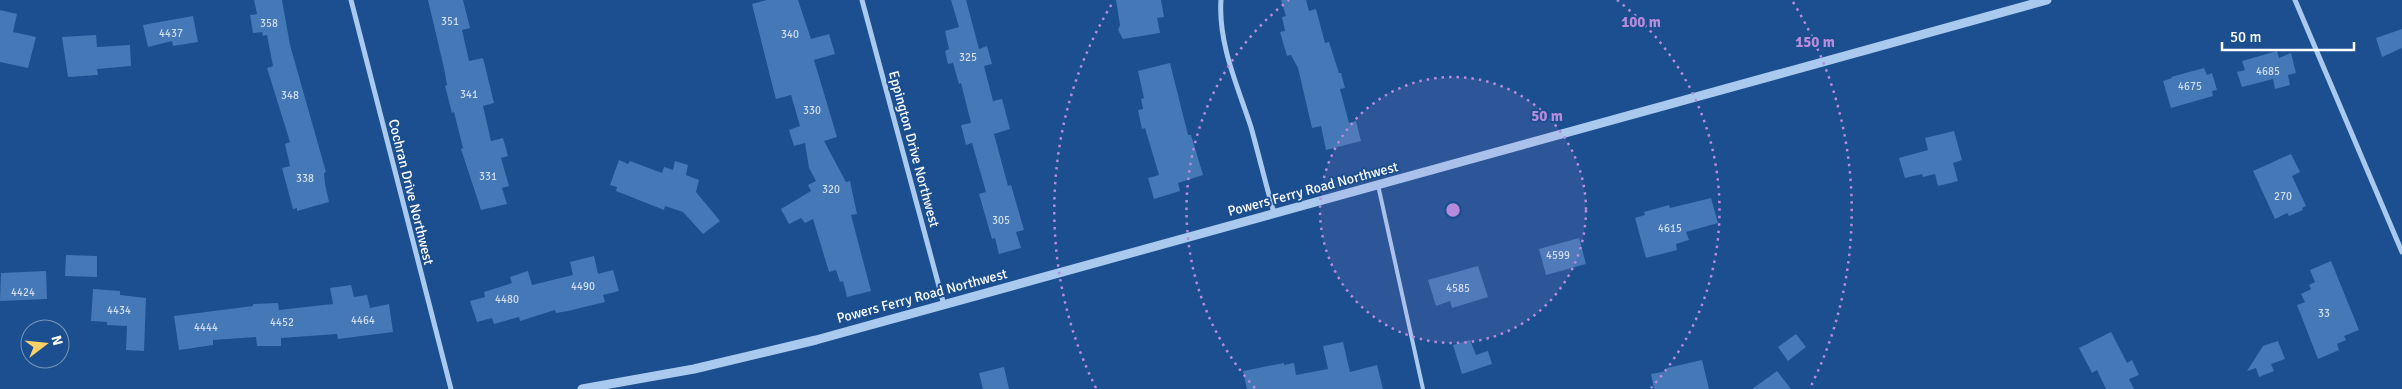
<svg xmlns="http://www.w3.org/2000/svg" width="2402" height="389" font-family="Signika,sans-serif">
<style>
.building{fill:#4478b7}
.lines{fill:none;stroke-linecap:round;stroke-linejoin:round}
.service{stroke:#a9c9ee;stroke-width:4}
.minor{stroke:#a9c9ee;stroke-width:5}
.tertiary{stroke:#a9c9ee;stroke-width:9}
.ring{fill:none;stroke:#b68bdc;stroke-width:2.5;stroke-dasharray:2.5 5}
.labels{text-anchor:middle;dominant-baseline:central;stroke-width:4;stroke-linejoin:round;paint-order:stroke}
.number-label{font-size:11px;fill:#d0dded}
.street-label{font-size:14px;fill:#fff;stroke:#1b4f8f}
.centre{fill:#b68bdc;stroke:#1b4f8f;stroke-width:2.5}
.ring-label{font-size:15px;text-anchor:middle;font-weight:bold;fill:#b68bdc;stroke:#1b4f8f;stroke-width:4;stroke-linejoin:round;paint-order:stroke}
</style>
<rect width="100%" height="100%" fill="#1b4f8f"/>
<path class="building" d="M254,0H282L290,45L326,172L324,173L325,184L329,202L297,211V208L293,209L282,168L290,166L285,144L290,142L267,68L273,66L267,35L263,36L262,32L253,33L250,15L257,14Z
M428,0H463L470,28L462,30L469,61L483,58L494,103L483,106L491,141L503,138L508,156L501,158L509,186L502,188L507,204L481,210L461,149L463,148L454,112L452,113L445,86L447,85L444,68Z
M767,0H798L811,39L829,34L835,54L814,60L837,137L824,141L846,182L850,181L857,214L851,215L871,291L847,297L843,281L840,282L836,270L829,272L813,219L805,223L801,218L789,224L781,209L811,191L808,185L816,181L809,168L805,143L794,146L789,130L800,126L791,95L776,99L772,84L752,4Z
M951,0H966L979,49L987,46L992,64L984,66L993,101L1002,99L1010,129L994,134L1008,186L1011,185L1024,230L1016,232L1021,248L999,254L995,238L992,239L979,194L986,192L972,143L966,145L961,125L971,123L961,83L959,84L953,63L948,64L945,51L949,49L945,31L959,27Z
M1116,0H1161L1164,17L1157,18L1160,33L1123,39L1118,30L1120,25Z
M1281,0H1306L1309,11L1316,9L1325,43L1329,42L1339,73H1341L1345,88L1340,89L1349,123L1356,121L1361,141L1326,150L1321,126L1312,128L1298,68L1291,55L1287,56L1280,32L1285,31L1282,17L1286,16Z
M0,10L17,14L13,32L36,37L28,68L0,62Z
M193,16L198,42L173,46L172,41L148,47L143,25Z
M2402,29V48L2382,57L2376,38Z
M96,35L97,47L130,45L131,66L97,69L98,75L68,77L62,37Z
M2277,51L2279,58L2291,53L2296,73L2288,75L2290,85L2275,89L2273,79L2242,87L2237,72L2245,70L2242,61Z
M1170,63L1188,135H1191L1203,175L1178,183L1180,191L1154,199L1148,178L1159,175L1145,128L1142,129L1138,110L1143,109L1141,99L1144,98L1138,71Z
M2204,68L2207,75L2212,73L2217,90L2212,91L2213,96L2171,108L2163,81L2172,78L2171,77Z
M1954,131L1962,160L1953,163L1958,181L1938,186L1935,174L1923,177L1922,174L1905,178L1899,158L1928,150L1925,138Z
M2291,154L2300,172L2292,176L2306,206L2302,208L2303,210L2289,216L2287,213L2275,219L2253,171Z
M619,160L628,164L630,161L662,173L664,167L673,170L675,161L688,165L686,175L699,180L696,192L720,221L703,234L683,212L665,206L664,210L616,191L617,187L610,185Z
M1711,198L1718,223L1686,232L1689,240L1676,244L1677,250L1646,258L1635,218L1645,215L1644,212L1669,205L1670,208Z
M1579,238L1586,264L1546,275L1539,249Z
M66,255L97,256V277L65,276Z
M594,256L598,274L613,270L619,291L603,295L605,302L568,311L556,313L555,310L520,321L519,317L494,324L492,318L477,322L470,301L485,297L484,292L512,283L510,277L528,271L532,285L573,275L570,262Z
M2331,261L2359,330L2344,336L2346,340L2337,344L2339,350L2318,359L2297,305L2305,302L2301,294L2311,289L2309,285L2315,282L2310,270Z
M1478,266L1488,297L1452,308L1450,301L1436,306L1428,280Z
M46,271L47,299L0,301L1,273Z
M351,285L354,297L367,295L370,308L389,304L393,332L338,339L337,334L281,338V346H257L256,337L213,340V345L179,350L174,316L253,306V304L278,303L279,310L333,304L330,288Z
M93,289L120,291V295L146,298L144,351L126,350L127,326L107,325V322L91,321Z
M2111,332L2127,363L2132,360L2139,375L2129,379L2134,389H2106L2097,370L2092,373L2079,348Z
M1796,334L1806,347L1788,361L1778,347Z
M1470,340L1476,355L1488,351L1492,364L1462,374L1453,345Z
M2278,341L2285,359L2271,364L2274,371L2259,377L2256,368L2247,371L2263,346Z
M1343,342L1350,372L1377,365L1383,389H1247L1243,371L1284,363V365L1294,363L1296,375L1328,369L1323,346Z
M1702,360L1709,389H1654L1651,374L1667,371V368Z
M1004,367L1009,389H983L979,373Z
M1777,371L1791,389H1752Z"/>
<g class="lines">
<path class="service" d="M1378,185L1423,389"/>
<path class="minor" d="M351,0L451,389
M862,0L944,305
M1221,0C1218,44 1238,87 1251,127C1259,156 1266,185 1274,213
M2295,0L2402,252"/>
<path class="tertiary" d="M582,389L694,369L816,340L2047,0"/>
</g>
<circle cx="1453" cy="210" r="133" fill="#b68bdc" fill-opacity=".12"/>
<g class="ring">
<circle cx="1453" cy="210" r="133"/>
<path d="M1255 388A266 266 0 0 1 1289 0M1617 0A266 266 0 0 1 1651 388"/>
<path d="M1096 388A399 399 0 0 1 1113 2M1793 2A399 399 0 0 1 1810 388"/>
</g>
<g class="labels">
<g class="number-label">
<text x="450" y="21">351</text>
<text x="269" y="23">358</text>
<text x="171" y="33">4437</text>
<text x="790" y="34">340</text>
<text x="968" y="57">325</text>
<text x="2268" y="71">4685</text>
<text x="2190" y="86">4675</text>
<text x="469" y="94">341</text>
<text x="290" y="95">348</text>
<text x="812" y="110">330</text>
<text x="488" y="176">331</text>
<text x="305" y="178">338</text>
<text x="831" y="189">320</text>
<text x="2283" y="196">270</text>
<text x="1001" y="220">305</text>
<text x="1670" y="228">4615</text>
<text x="1558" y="255">4599</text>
<text x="583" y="286">4490</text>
<text x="1458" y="288">4585</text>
<text x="23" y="292">4424</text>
<text x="507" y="299">4480</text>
<text x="119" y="310">4434</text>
<text x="2324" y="313">33</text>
<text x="363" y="320">4464</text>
<text x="282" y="322">4452</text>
<text x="206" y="327">4444</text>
</g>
<g class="street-label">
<text transform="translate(914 149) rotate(75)">Eppington Drive Northwest</text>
<text transform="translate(1313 189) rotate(-15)">Powers Ferry Road Northwest</text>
<text transform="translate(411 192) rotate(76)">Cochran Drive Northwest</text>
<text transform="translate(922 296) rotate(-15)">Powers Ferry Road Northwest</text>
</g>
</g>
<circle cx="1453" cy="210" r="8" class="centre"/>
<g class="ring-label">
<text x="1641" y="27">100 m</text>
<text x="1815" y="47">150 m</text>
<text x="1547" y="121">50 m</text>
</g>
<g transform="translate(45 344) rotate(74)"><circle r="24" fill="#1b4f8f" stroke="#7695bc"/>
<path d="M0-4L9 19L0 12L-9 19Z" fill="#ffd166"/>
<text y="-8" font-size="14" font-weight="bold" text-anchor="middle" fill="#ffffff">N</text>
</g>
<path d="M2222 42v8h132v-8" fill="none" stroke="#ffffff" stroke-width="2.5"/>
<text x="2230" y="42" font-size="15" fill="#ffffff" stroke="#1b4f8f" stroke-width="4" paint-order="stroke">50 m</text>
</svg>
